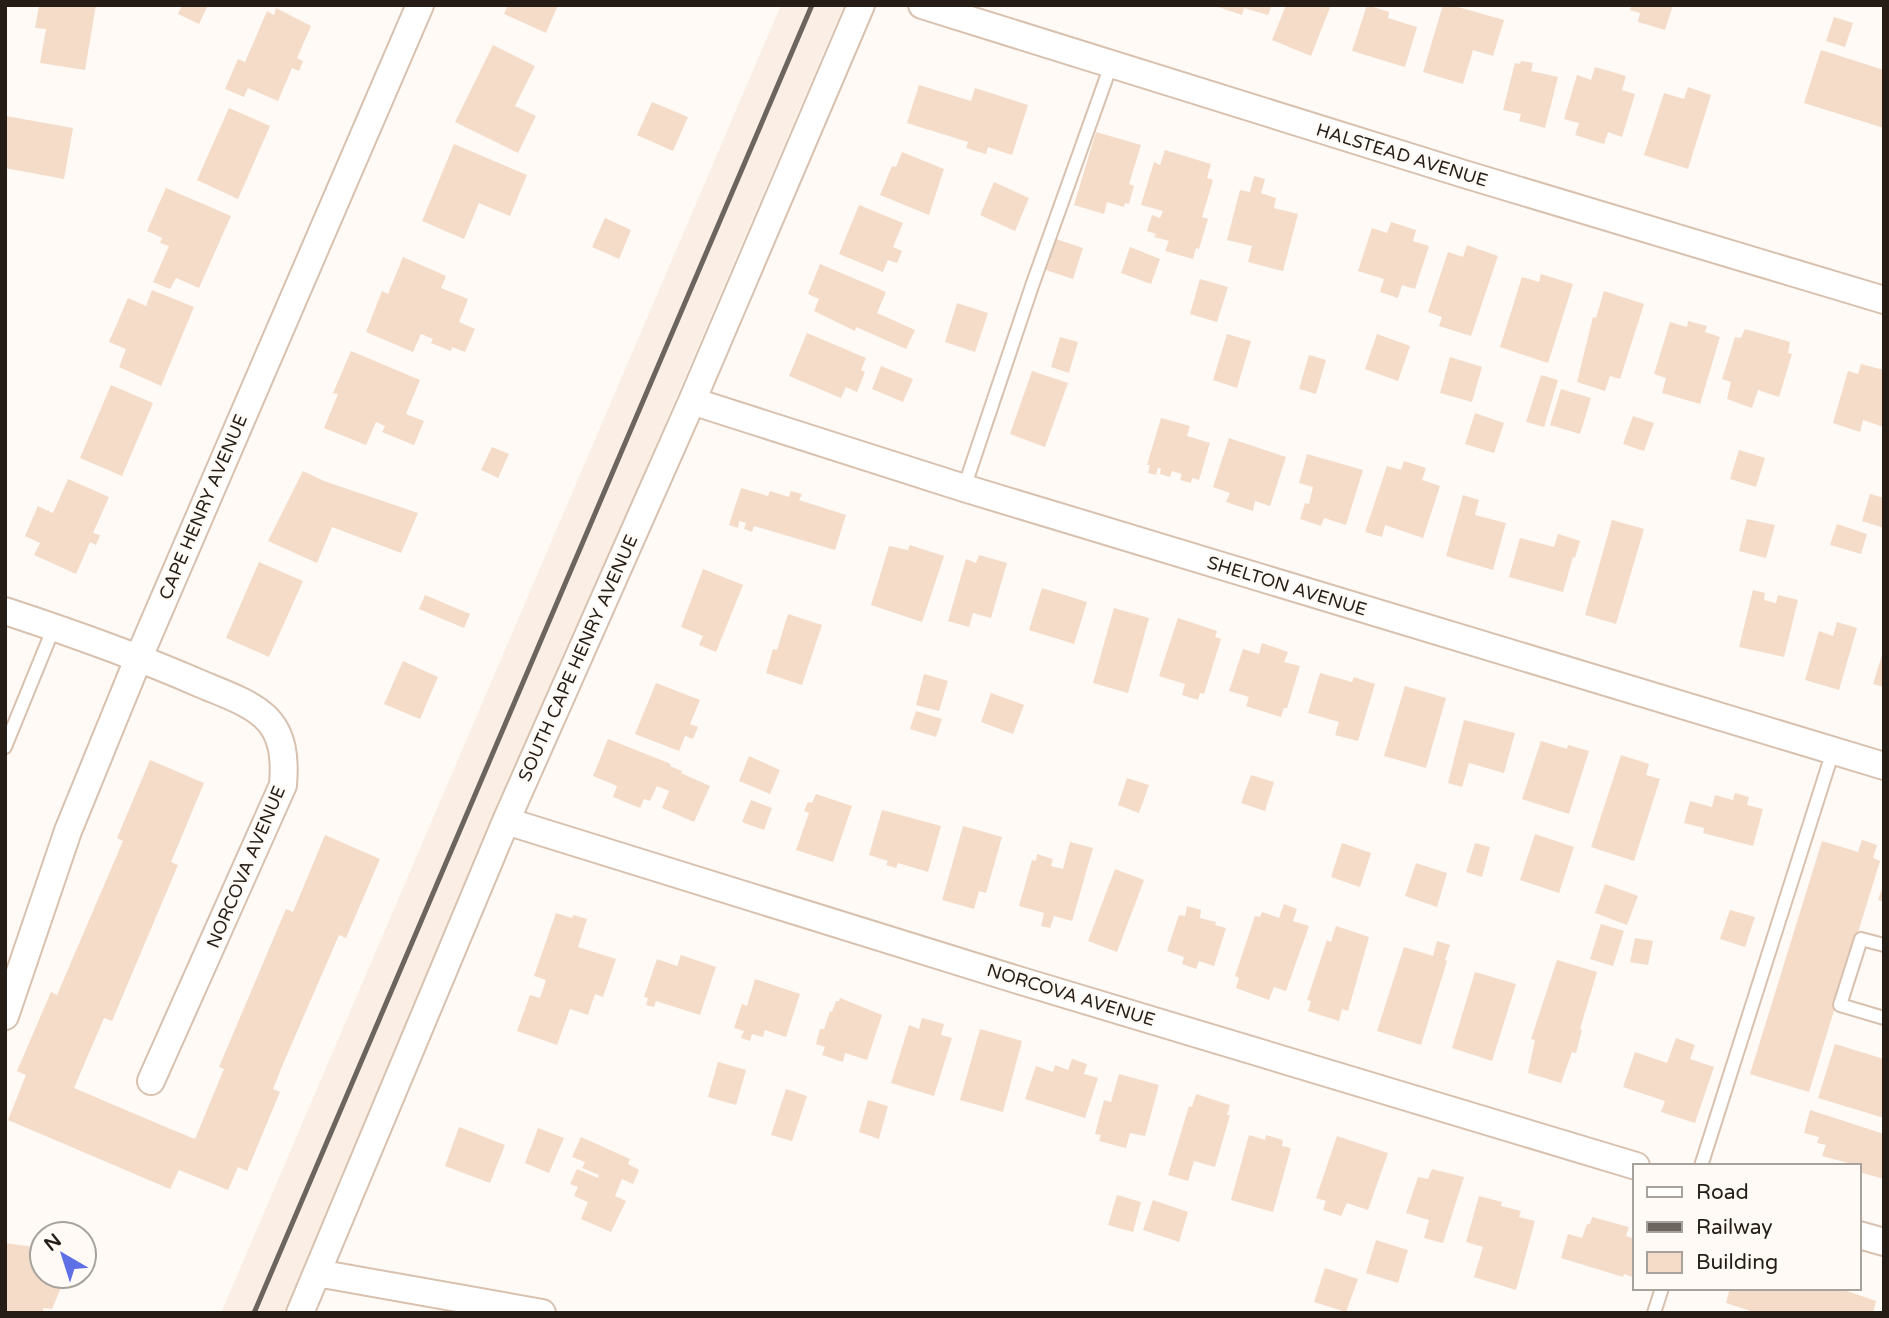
<svg xmlns="http://www.w3.org/2000/svg" width="1889" height="1318" font-family="'Varela Round',sans-serif">
<style>
.built{fill:#fbefe5}
.building{fill:#f4dcc9}
.lines{fill:none;stroke-linecap:round;stroke-linejoin:round}
.lane-casing{stroke:#d8c1ae;stroke-width:16}
.street-casing{stroke:#d8c1ae;stroke-width:30}
.lane{stroke:#fff;stroke-width:12}
.street{stroke:#fff;stroke-width:26}
.rail{stroke:#6c655f;stroke-width:5}
.labels{text-anchor:middle;dominant-baseline:central;stroke-width:5;stroke-linejoin:round;paint-order:stroke}
.street-label{font-size:18px;fill:#251d16;stroke:#fffaf6}
</style>
<rect width="100%" height="100%" fill="#fffaf6"/>
<path class="built" d="M781,5H844L285,1313H221Z"/>
<path class="building" d="M39,5H96L85,70L40,63L46,29L35,28Z
M182,5H208L199,24L178,14Z
M508,5H558L546,33L504,14Z
M1212,5H1272L1268,15L1244,8L1242,15Z
M1286,5H1331L1311,56L1272,40Z
M1367,5L1389,12L1388,18L1417,27L1405,67L1352,51Z
M1443,5H1451L1504,20L1493,56L1473,50L1463,84L1423,72Z
M1631,5H1673L1665,30L1638,22L1640,13L1630,10Z
M276,8L311,26L297,58L303,61L299,71L292,68L278,101L248,88L244,97L225,89L238,59L245,62L267,11L274,15Z
M1834,17L1853,23L1845,47L1826,41Z
M493,45L535,66L515,106L536,116L518,153L455,122Z
M1821,50L1884,70V128L1804,103Z
M1521,61L1533,63L1531,71L1558,77L1545,128L1519,121L1521,114L1503,110L1515,63L1520,64Z
M1595,67L1626,76L1622,90L1635,94L1622,137L1608,132L1604,144L1575,135L1579,123L1564,119L1577,75L1591,80Z
M919,85L971,101L975,88L1028,105L1012,155L988,147L986,154L966,148L968,142L907,123Z
M1688,87L1711,95L1688,169L1644,155L1664,93L1684,99Z
M652,102L688,117L673,151L637,135Z
M229,108L270,126L238,199L197,180Z
M6,116L73,128L64,179L5,168Z
M1096,132L1141,145L1129,184L1134,186L1129,204L1125,203L1124,207L1107,202L1104,214L1074,205Z
M454,144L527,175L510,216L479,203L464,239L422,221Z
M1165,150L1211,164L1207,178L1213,180L1202,217L1208,219L1199,249L1196,248L1193,259L1165,251L1169,241L1154,237L1156,234L1147,231L1152,215L1160,218L1163,211L1141,205L1154,162L1160,165Z
M902,152L944,169L929,215L880,195L892,166L896,167Z
M1254,176L1265,179L1261,193L1276,198L1274,208L1298,214L1283,271L1248,262L1252,246L1227,240L1240,190L1250,192Z
M994,182L1029,198L1015,231L980,215Z
M166,188L231,216L199,288L176,278L170,289L153,282L169,246L160,243L162,238L147,231Z
M859,205L903,223L893,247L902,251L897,263L888,260L883,272L839,254Z
M605,218L631,230L619,259L592,247Z
M1391,222L1416,230L1413,241L1429,246L1415,289L1402,285L1398,298L1380,292L1384,279L1358,271L1372,228L1387,233Z
M1056,239L1083,248L1073,279L1046,270Z
M1467,245L1498,256L1471,336L1439,326L1442,317L1428,312L1448,252L1463,257Z
M1130,247L1160,259L1151,284L1121,273Z
M403,257L446,276L441,288L468,299L459,322L475,329L465,352L452,347L451,351L431,343L433,339L421,334L413,352L366,332L382,291L388,294Z
M820,264L886,292L877,313L915,330L906,349L856,327L855,331L814,311L819,299L808,294Z
M1541,274L1573,284L1548,363L1500,347L1522,277L1539,282Z
M1200,279L1228,287L1217,322L1190,314Z
M152,290L194,307L161,386L119,367L126,349L109,342L128,298L146,306Z
M1604,291L1644,304L1620,379L1610,376L1605,391L1577,382L1593,317L1596,318Z
M957,303L988,313L975,352L945,342Z
M1688,321L1707,326L1705,332L1720,337L1700,404L1662,393L1666,378L1654,374L1670,322L1687,327Z
M1745,329L1790,342L1788,353L1792,354L1779,397L1758,390L1752,408L1727,399L1731,382L1722,379L1735,337L1741,338Z
M807,333L866,358L861,370L865,372L857,392L846,387L841,398L789,376Z
M1227,334L1251,341L1237,388L1213,380Z
M1377,334L1410,346L1398,381L1365,369Z
M1060,337L1078,342L1069,373L1051,367Z
M351,351L420,380L406,414L424,421L414,445L382,432L385,426L376,422L366,445L324,428L338,394L333,393Z
M1309,355L1326,360L1316,394L1299,389Z
M1450,357L1482,367L1472,402L1440,393Z
M1861,364L1884,370V427L1863,420L1860,432L1833,423L1848,371L1858,374Z
M881,366L913,379L903,402L872,389Z
M1032,371L1068,383L1045,447L1010,434Z
M1541,375L1558,380L1544,427L1526,422Z
M111,385L153,403L122,476L80,458Z
M1561,389L1591,398L1580,434L1550,425Z
M1475,413L1504,423L1494,453L1465,444Z
M1633,416L1654,423L1644,451L1623,444Z
M1161,418L1190,426L1187,436L1210,443L1199,480L1192,478L1191,483L1180,480L1182,474L1172,471L1170,477L1160,474L1161,468H1158L1156,475L1148,473L1150,465H1147Z
M1229,438L1286,457L1270,506L1255,501L1253,511L1226,502L1230,493L1213,487Z
M492,447L509,454L498,478L481,470Z
M1739,450L1765,458L1756,487L1730,479Z
M1307,454L1363,470L1346,525L1324,518L1321,526L1300,519L1305,503L1309,504L1313,487L1299,483Z
M1404,461L1426,468L1422,480L1440,486L1423,538L1385,525L1382,537L1365,532L1387,466L1401,470Z
M303,471L324,481L418,513L401,553L332,527L317,563L268,541Z
M68,479L109,497L93,533L100,535L96,545L90,542L76,574L34,555L40,543L25,536L38,506L53,513Z
M741,488L768,496L770,491L789,497L791,491L802,494L799,500L846,515L835,550L754,526L752,532L747,530L744,529L746,523L739,521L738,528L729,525Z
M1870,494L1884,498V528L1862,521Z
M1463,495L1479,500L1475,515L1506,523L1493,570L1446,556Z
M1747,519L1775,525L1766,558L1739,551Z
M1612,520L1644,529L1616,624L1585,615Z
M1837,524L1867,534L1861,554L1830,545Z
M1558,534L1580,541L1575,558L1573,557L1563,592L1509,577L1520,538L1554,547Z
M910,545L944,556L922,622L871,605L889,546L908,550Z
M979,555L1007,563L991,618L973,613L969,627L948,621L966,559L976,563Z
M259,562L303,581L269,657L226,638Z
M703,569L743,585L716,652L699,645L703,636L681,627Z
M1042,588L1087,602L1074,644L1029,630Z
M1753,590L1765,593L1764,600L1776,603L1778,595L1798,600L1784,657L1739,647Z
M425,595L470,614L464,628L419,609Z
M1114,608L1149,618L1128,693L1093,683Z
M788,614L822,625L802,685L766,673L773,649L777,650Z
M1178,618L1217,631L1215,637L1221,639L1204,694L1200,693L1198,700L1182,695L1185,684L1159,676Z
M1837,622L1857,628L1839,690L1805,680L1819,631L1833,636Z
M1262,643L1288,652L1284,662L1300,666L1287,708H1284L1281,717L1246,706L1249,697L1229,691L1243,649L1259,654Z
M1883,652H1884V687L1873,684Z
M403,661L438,677L420,719L384,704Z
M1320,673L1352,682L1354,677L1375,684L1358,741L1335,735L1339,722L1308,713Z
M924,674L948,681L939,711L916,705Z
M656,683L700,700L690,724L698,727L693,739L685,736L679,751L635,734Z
M1405,686L1446,698L1426,768L1384,756Z
M991,693L1024,705L1013,734L981,722Z
M916,711L942,719L936,737L910,729Z
M1464,720L1515,733L1504,773L1469,763L1462,787L1448,783Z
M608,739L671,764L670,766L682,771L681,773L710,786L694,822L662,808L669,791L657,786L650,801L644,799L640,808L613,797L617,786L593,776Z
M1541,741L1567,749L1568,745L1589,751L1569,814L1522,799Z
M1621,755L1649,764L1646,775L1660,779L1634,861L1591,847Z
M749,756L780,770L770,794L739,781Z
M150,760L204,783L171,862L178,865L112,1021L104,1018L74,1088L168,1128L195,1139L224,1069L219,1067L286,909L293,912L325,835L380,859L346,938L339,935L283,1064L273,1089L280,1092L247,1171L238,1167L228,1190L179,1170L170,1189L8,1120L26,1075L17,1071L51,992L57,995L123,841L117,838Z
M1251,775L1274,782L1265,811L1241,803Z
M1127,778L1149,785L1139,813L1118,805Z
M1735,793L1749,797L1747,805L1763,809L1753,846L1703,833L1704,828L1684,823L1690,801L1712,807L1715,795L1733,800Z
M816,794L852,806L833,862L796,850L809,813L804,811L808,802L812,803Z
M751,800L772,808L764,830L742,822Z
M882,810L941,826L928,872L898,863L896,868L886,865L888,861L869,855Z
M963,826L1002,837L986,893L979,891L974,909L942,900Z
M1535,834L1574,847L1559,893L1520,880Z
M1862,840L1877,845L1873,858L1880,861L1809,1092L1750,1074L1822,841L1858,852Z
M1070,842L1093,848L1072,921L1054,916L1050,928L1041,926L1044,913L1019,906L1032,860L1036,861L1037,854L1053,859L1051,866L1063,869Z
M1342,843L1371,853L1360,887L1331,877Z
M1475,843L1490,847L1482,877L1466,872Z
M1416,863L1447,873L1437,907L1405,896Z
M1115,869L1144,880L1117,952L1088,941Z
M1605,884L1638,896L1627,925L1595,913Z
M1883,885H1884V902L1878,900Z
M1284,904L1297,909L1293,921L1309,926L1286,991L1274,987L1269,1000L1236,988L1239,978L1235,976L1255,916L1260,917L1262,912L1279,918Z
M1187,906L1201,910L1200,918L1216,922L1215,925L1226,928L1214,966L1199,961L1196,969L1182,964L1184,957L1167,951L1179,915L1185,916Z
M1730,910L1755,917L1745,947L1720,939Z
M556,913L572,918L573,915L587,919L578,947L616,959L603,997L595,994L588,1015L570,1009L557,1045L517,1031L530,995L540,998L546,980L534,976Z
M1601,924L1624,931L1613,966L1590,959Z
M1336,926L1369,937L1348,1011L1342,1009L1339,1021L1308,1011L1311,1001L1307,1000L1327,940L1331,942Z
M1635,938L1653,941L1648,965L1630,962Z
M1437,941L1450,945L1445,960L1447,961L1421,1045L1377,1031L1404,947L1433,956Z
M681,955L716,967L700,1015L656,1001L654,1007L646,1005L648,998L644,997L657,959L677,966Z
M1557,960L1597,972L1580,1029L1582,1030L1576,1053L1572,1052L1561,1083L1528,1073L1535,1040L1531,1039Z
M1475,972L1516,984L1492,1061L1452,1048Z
M755,979L800,994L786,1037L765,1030L763,1037L752,1034L750,1041L741,1038L744,1031L734,1028L742,1004L747,1006Z
M840,998L882,1015L867,1060L845,1053L843,1062L822,1055L825,1047L816,1044L820,1029H824L830,1011L832,1012L836,1001H839Z
M922,1018L944,1024L941,1035L952,1038L934,1096L891,1083L909,1025L919,1029Z
M980,1029L1022,1041L1003,1112L960,1100Z
M1676,1038L1695,1045L1690,1059L1714,1067L1695,1123L1661,1112L1665,1101L1623,1087L1635,1052L1667,1063Z
M1835,1044L1884,1059V1118L1818,1098Z
M1072,1059L1087,1064L1084,1074L1098,1078L1085,1118L1025,1099L1036,1066L1053,1072L1055,1065L1068,1070Z
M718,1062L746,1070L736,1105L708,1097Z
M1119,1074L1159,1085L1145,1136L1130,1133L1126,1148L1099,1141L1101,1135L1095,1134L1104,1100L1111,1102Z
M786,1089L807,1096L792,1141L771,1135Z
M1196,1094L1230,1105L1227,1115H1230L1215,1167L1194,1161L1188,1181L1168,1175L1189,1106L1192,1107Z
M868,1100L888,1106L879,1139L859,1132Z
M1810,1110L1884,1134V1179L1859,1172V1166L1822,1156L1826,1145L1817,1143L1819,1137L1804,1133Z
M459,1127L505,1145L490,1183L445,1166Z
M538,1128L564,1138L549,1173L525,1163Z
M1249,1135L1265,1140L1266,1135L1283,1140L1282,1146L1291,1148L1273,1212L1231,1200Z
M1337,1136L1388,1153L1368,1210L1347,1203L1341,1216L1323,1210L1326,1201L1316,1198Z
M581,1137L630,1159L628,1164L639,1170L633,1184L622,1179L615,1196L626,1201L611,1232L581,1219L588,1202L574,1196L578,1187L570,1184L577,1169L598,1178L599,1175L582,1168L585,1162L572,1157Z
M1432,1169L1464,1177L1443,1243L1424,1238L1429,1220L1406,1213L1418,1177L1428,1179Z
M1117,1195L1141,1202L1133,1232L1108,1225Z
M1479,1196L1502,1202L1501,1206L1521,1211L1519,1217L1535,1221L1516,1290L1474,1277L1483,1247L1466,1242Z
M1153,1200L1188,1212L1179,1242L1143,1230Z
M1592,1217L1629,1227L1626,1236L1635,1239V1264L1632,1277L1624,1274L1623,1277L1561,1258L1568,1234L1582,1238L1587,1224H1590Z
M1376,1240L1408,1250L1398,1283L1366,1273Z
M5,1243L42,1248V1276H66L52,1309L43,1308V1313H5Z
M1325,1268L1358,1279L1346,1312L1314,1302Z
M1730,1288H1838L1876,1301L1873,1313H1757L1726,1303Z"/>
<g class="lines">
<defs>
<path id="lane" d="M964,488L1033,283L1111,65
M5,747L54,627
M1884,945L1861,939L1840,1005L1884,1018
M1701,1166L1833,751
M1654,1313L1662,1288"/>
<path id="street" d="M922,5L1464,174L1884,300
M692,401L964,488L1884,766
M5,611C72,633 137,656 201,684C222,693 247,701 264,716C284,734 285,760 283,785L151,1081
M506,821L1018,980L1636,1166
M5,1016L68,831L139,657L420,5
M1859,1235L1884,1242
M317,1273L542,1313
M300,1313L506,821L692,401L861,5"/>
</defs>
<use href="#lane" class="lane-casing"/>
<use href="#street" class="street-casing"/>
<use href="#lane" class="lane"/>
<use href="#street" class="street"/>
<path class="rail" d="M254,1313L812,5"/>
</g>
<g class="labels">
<g class="street-label">
<text transform="translate(1402 155) rotate(17)">HALSTEAD AVENUE</text>
<text transform="translate(203 507) rotate(-67)">CAPE HENRY AVENUE</text>
<text transform="translate(1287 586) rotate(17)">SHELTON AVENUE</text>
<text transform="translate(578 658) rotate(-66)">SOUTH CAPE HENRY AVENUE</text>
<text transform="translate(246 867) rotate(-67)">NORCOVA AVENUE</text>
<text transform="translate(1071 995) rotate(17)">NORCOVA AVENUE</text>
</g>
</g>
<rect width="1889" height="1318" fill="none" stroke="#251d16" stroke-width="14"/>
<rect x="1633" y="1164" width="228" height="126" fill="#fffaf6" stroke="#a8a29c" stroke-width="2"/>
<rect x="1647" y="1187" width="35" height="10" fill="#ffffff" stroke="#a8a29c" stroke-width="2"/>
<text x="1696" y="1199" font-size="21" fill="#251d16">Road</text>
<rect x="1647" y="1222" width="35" height="10" fill="#6c655f" stroke="#a8a29c" stroke-width="2"/>
<text x="1696" y="1234" font-size="21" fill="#251d16">Railway</text>
<rect x="1647" y="1252" width="35" height="21" fill="#f4dcc9" stroke="#a8a29c" stroke-width="2"/>
<text x="1696" y="1269" font-size="21" fill="#251d16">Building</text>
<g transform="translate(63 1255) rotate(321)"><circle r="33" fill="#fffaf6" stroke="#a8a29c" stroke-width="2"/>
<path d="M0-5L12 26L0 18L-12 26Z" fill="#5f6fe6"/>
<text y="-10" font-size="19" font-weight="bold" text-anchor="middle" fill="#251d16">N</text>
</g>
</svg>
